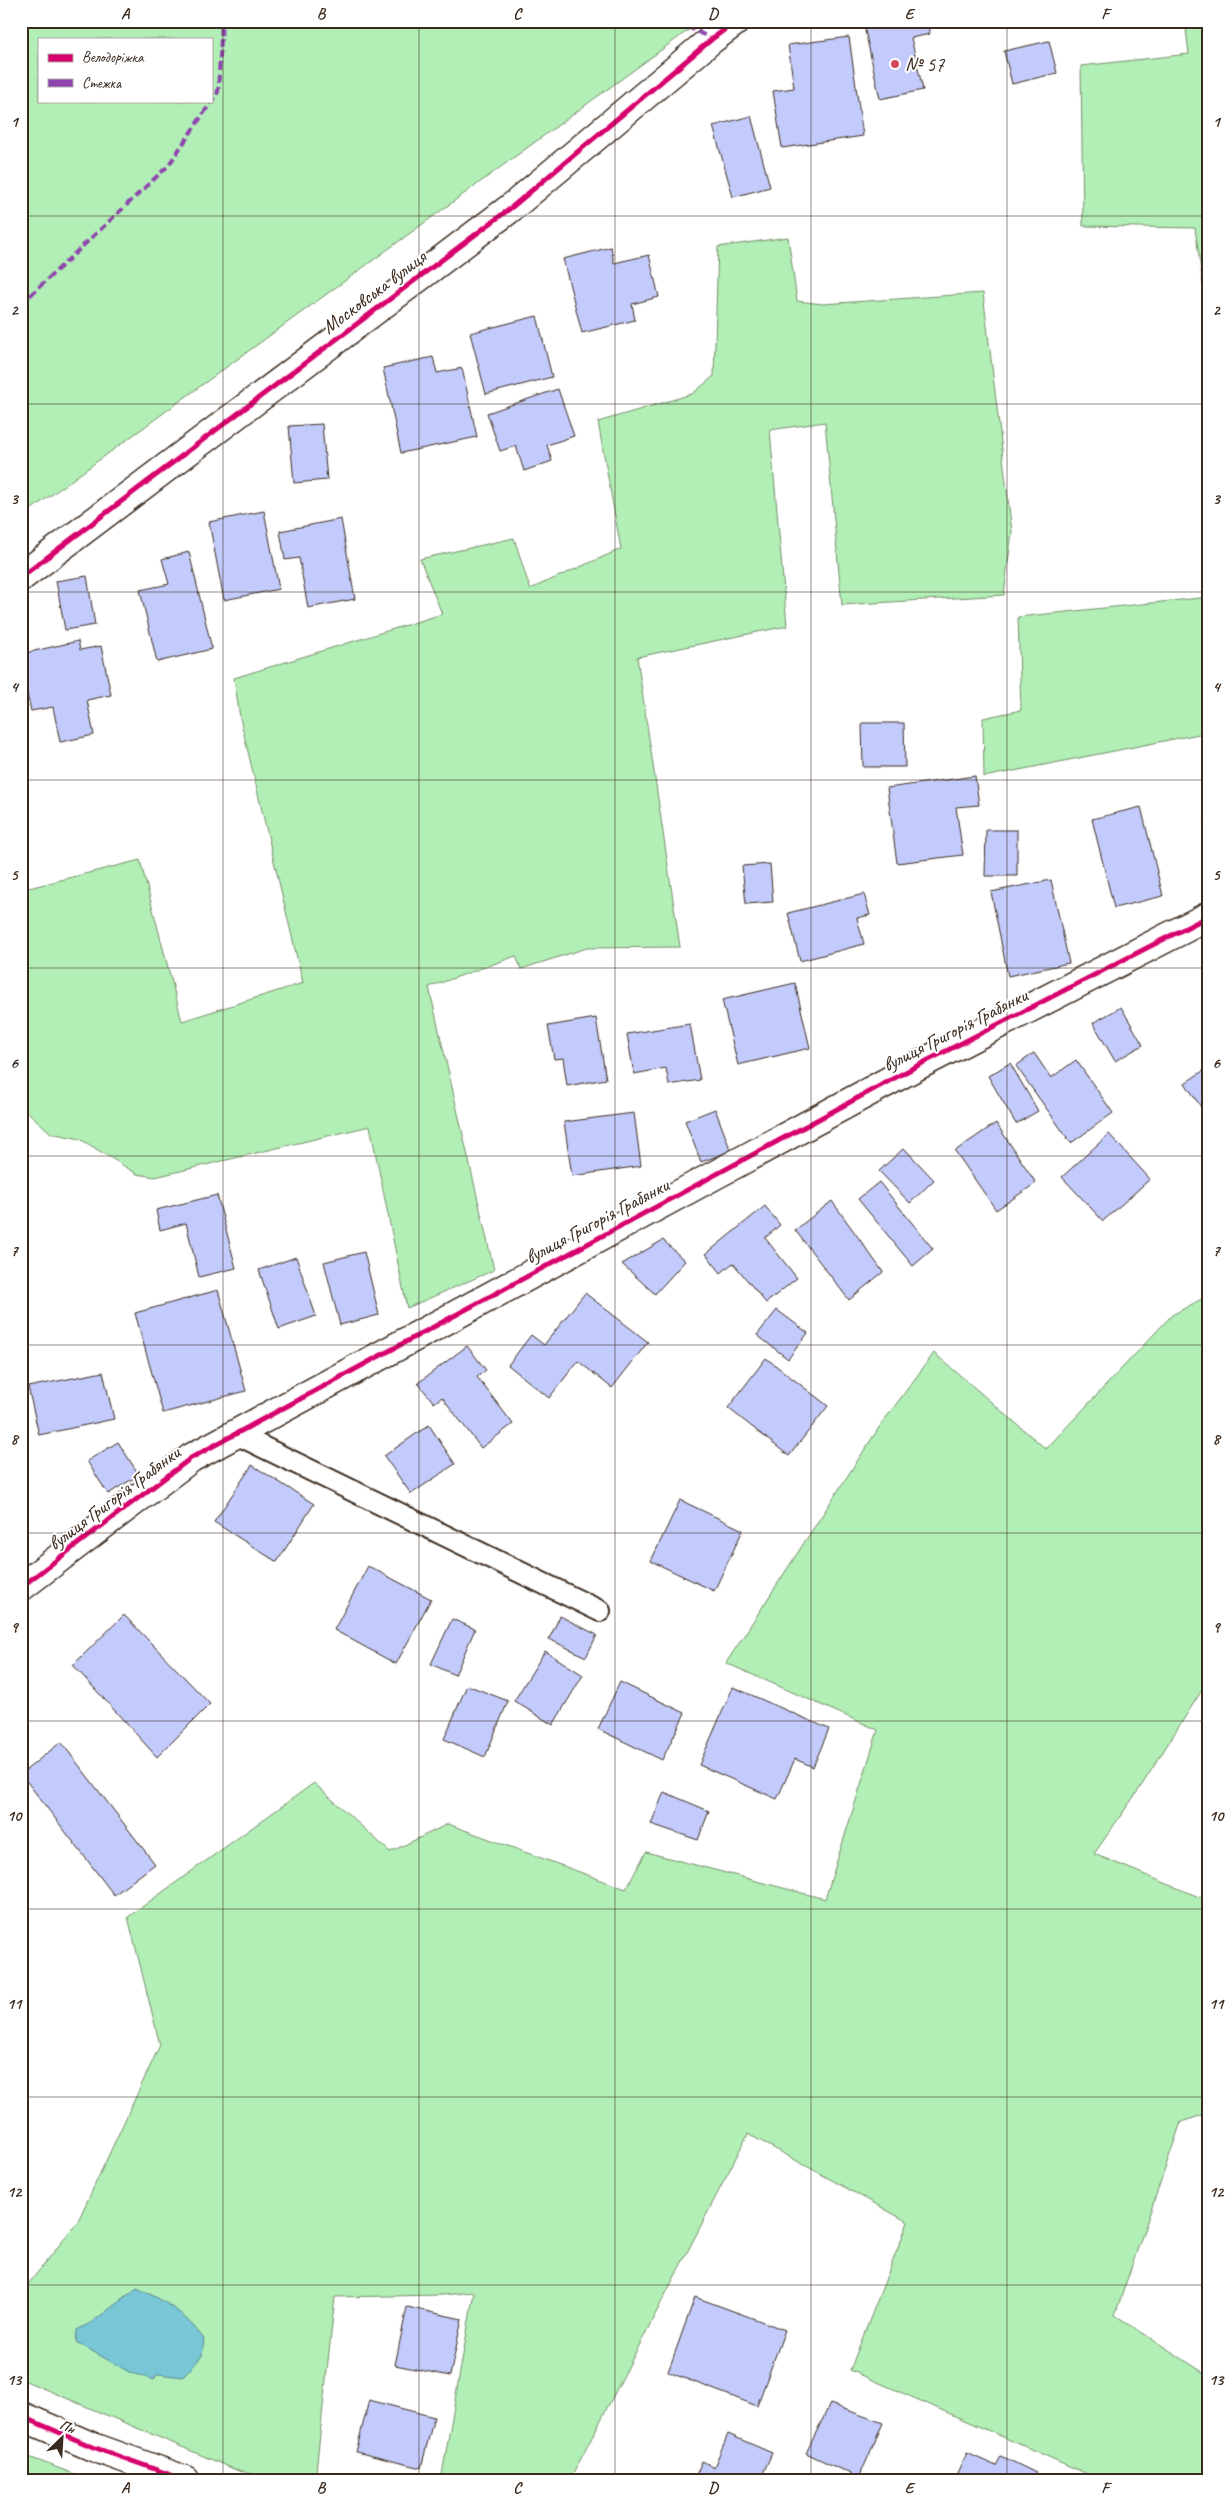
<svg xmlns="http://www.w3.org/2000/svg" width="1230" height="2501" font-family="Caveat,sans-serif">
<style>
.green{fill:#b1efb6;stroke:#768c6a;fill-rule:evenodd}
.water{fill:#78c6d6;stroke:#60888c}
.building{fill:#c2cbfc;stroke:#3b2a1e}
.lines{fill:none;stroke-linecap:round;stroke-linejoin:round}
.service-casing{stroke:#3b2a1e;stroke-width:24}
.minor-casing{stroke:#3b2a1e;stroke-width:31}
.service{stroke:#fff;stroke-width:20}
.minor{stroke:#fff;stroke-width:28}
.quiet{stroke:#8e44ad;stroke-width:4;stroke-dasharray:8 4;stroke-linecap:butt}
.cycleway-casing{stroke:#fff;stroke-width:8}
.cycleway{stroke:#d6006c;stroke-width:5}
.grid{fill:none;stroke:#3b2a1e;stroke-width:1;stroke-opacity:0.55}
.poi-dot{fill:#d1495b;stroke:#fff;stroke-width:2}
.labels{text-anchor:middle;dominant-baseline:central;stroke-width:4;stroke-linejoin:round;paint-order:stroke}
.poi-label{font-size:20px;fill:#3b2a1e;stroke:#fff;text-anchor:start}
.street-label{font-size:20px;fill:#3b2a1e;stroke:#fff}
.neatline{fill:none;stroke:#3b2a1e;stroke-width:2}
.grid-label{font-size:16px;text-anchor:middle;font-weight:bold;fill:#3b2a1e}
</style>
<rect width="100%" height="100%" fill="#fff"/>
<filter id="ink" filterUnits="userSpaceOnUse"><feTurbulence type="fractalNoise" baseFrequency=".02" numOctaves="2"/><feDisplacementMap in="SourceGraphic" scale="10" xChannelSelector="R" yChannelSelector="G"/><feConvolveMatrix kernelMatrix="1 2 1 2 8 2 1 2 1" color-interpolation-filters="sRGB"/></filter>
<g filter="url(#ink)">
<path class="green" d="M21,21H701L21,517ZM39,39H211V101H39Z
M1185,21H1209V328L1195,228L1083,226L1081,66L1189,54Z
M788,237L797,301L823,304L983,293L1012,532L1004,595L842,605L825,422L770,430L787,626L637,657L680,947L587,948L521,969L516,956L429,987L494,1270L407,1308L370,1126L155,1177L137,1174L80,1139L51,1133L21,1106V890L140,860L182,1021L303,983L240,718L234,678L442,614L420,559L514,538L530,589L621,549L598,422L692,394L714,376L718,247Z
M1209,597V732L984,777L983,718L1021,710L1018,617Z
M1209,1295V1679L1140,1788L1094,1854L1209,1901V2113L1181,2122L1115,2315L1209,2376V2470L1204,2480H1101L850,2370L908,2222L748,2134L570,2480H441L474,2292L443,2295L335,2297L315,2480H287L241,2472L21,2379V2293L77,2223L160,2045L128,1917L314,1783L390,1852L448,1824L626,1889L646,1852L825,1899L878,1730L726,1663L880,1426L934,1353L1046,1449L1172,1315Z
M21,2454L90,2480H21Z"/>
<path class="water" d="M137,2288C168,2302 183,2312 204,2339L202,2356L183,2377L157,2374L154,2380L129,2372L76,2342L77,2330L92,2322Z"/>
<path class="building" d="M863,21H927L930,34L911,38L923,90L880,99Z
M995,21H1027L996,27Z
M1063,21H1093L1064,25Z
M849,37L863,136L782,148L773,91L794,88L788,45Z
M1049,41L1057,73L1012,84L1004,51Z
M751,116L770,187L733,197L713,126Z
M611,247L614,263L649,255L659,297L632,304L635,320L582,333L563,259Z
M537,316L552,377L486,394L470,333Z
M433,357L437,373L462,368L477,437L401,453L383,368Z
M558,389L574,436L547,445L552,461L524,471L516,446L500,451L487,413Z
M322,424L327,480L294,483L289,426Z
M264,511L279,589L224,600L209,522Z
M341,519L355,599L308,608L299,558L285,560L280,531Z
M189,552L212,649L157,662L140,590L169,584L162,559Z
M87,576L95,625L65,630L56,581Z
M78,641L80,650L101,646L111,695L87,700L94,735L60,742L53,707L31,711L21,668V654Z
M862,723H904L905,767H863Z
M975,776L979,805L956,807L963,855L897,863L887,788Z
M1141,807L1163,896L1114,908L1092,819Z
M1205,818H1209V845Z
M986,830H1017V876H985Z
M770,864L773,902L746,904L742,866Z
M1051,880L1069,963L1008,976L991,892Z
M864,894L870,915L857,918L864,944L800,961L788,913Z
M795,983L810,1048L738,1065L722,1000Z
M1121,1007L1143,1045L1115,1061L1093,1023Z
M596,1018L606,1079L567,1086L563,1058L554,1059L548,1026Z
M690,1024L700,1080L669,1085L666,1068L634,1074L627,1034Z
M1034,1053L1051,1078L1076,1060L1113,1113L1071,1143L1016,1066Z
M1010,1063L1038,1111L1016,1124L988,1076Z
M1209,1067V1119L1185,1083Z
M715,1109L731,1151L701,1162L685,1121Z
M634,1113L641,1166L572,1176L564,1122Z
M996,1123L1036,1183L996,1210L955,1151Z
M1109,1134L1150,1179L1103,1221L1062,1177Z
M904,1148L934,1180L910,1203L879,1171Z
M879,1182L933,1249L913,1266L858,1199Z
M217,1195L236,1268L199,1277L186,1223L160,1230L156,1210Z
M832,1201L883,1272L849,1300L795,1230Z
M765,1206L780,1225L765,1238L797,1278L766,1303L733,1263L721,1273L706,1254Z
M663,1240L685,1261L655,1294L622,1264Z
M364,1252L379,1315L340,1325L324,1262Z
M296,1257L316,1316L279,1329L259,1270Z
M218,1290L246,1391L163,1413L135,1313Z
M585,1293L648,1342L612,1388L578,1361L549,1398L508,1365L531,1335L544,1345Z
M777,1310L808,1333L788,1359L757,1335Z
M467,1346L486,1370L477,1377L513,1424L481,1448L442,1397L434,1403L418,1383Z
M766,1358L828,1406L789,1456L728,1408Z
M103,1372L114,1419L39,1435L28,1387Z
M429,1425L455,1464L411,1494L384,1456Z
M118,1442L139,1475L108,1494L87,1461Z
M252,1465L314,1504L277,1562L214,1522Z
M680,1500L743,1530L714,1591L651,1561Z
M368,1566L431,1599L396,1664L334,1630Z
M124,1615L210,1704L157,1757L73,1665Z
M560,1616L597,1635L586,1657L549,1639Z
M452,1619L475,1629L455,1675L431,1664Z
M545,1651L583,1675L553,1725L514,1701Z
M620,1682L685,1713L662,1760L598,1729Z
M467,1685L508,1701L485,1757L444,1739Z
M733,1687L829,1729L813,1767L795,1759L777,1799L699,1765Z
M61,1742L155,1864L114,1895L21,1774Z
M664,1792L709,1811L698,1840L651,1824Z
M695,2297L785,2330L757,2406L668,2372Z
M407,2307L462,2319L450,2376L395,2365Z
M369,2400L434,2417L421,2468L356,2452Z
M830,2404L883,2423L859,2478L806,2453Z
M728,2434L772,2453L760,2480H694L702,2461L714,2467Z
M967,2453L996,2466L1001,2456L1036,2473L1033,2480H954Z"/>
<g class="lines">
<defs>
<path id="service" d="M236,1434L600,1611"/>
<path id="minor" d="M21,577L512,207L712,39L736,21
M21,1587L191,1458L913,1068L1209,916
M21,2416L93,2447L185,2480"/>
</defs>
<use href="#service" class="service-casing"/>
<use href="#minor" class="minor-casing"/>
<use href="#service" class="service"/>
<use href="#minor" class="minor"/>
<path class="quiet" d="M676,21L712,39
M21,304L168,166L218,92L222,21"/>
<defs>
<path id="cycleway" d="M21,577L512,207L712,39L736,21
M21,1587L191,1458L913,1068L1209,916
M21,2416L93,2447L185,2480"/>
</defs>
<use href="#cycleway" class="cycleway-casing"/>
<use href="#cycleway" class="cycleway"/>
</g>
</g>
<path class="grid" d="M223,21V2480M419,21V2480M615,21V2480M811,21V2480M1007,21V2480M21,216H1209M21,404H1209M21,592H1209M21,780H1209M21,968H1209M21,1156H1209M21,1345H1209M21,1533H1209M21,1721H1209M21,1909H1209M21,2097H1209M21,2285H1209"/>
<circle class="poi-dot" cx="895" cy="64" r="5"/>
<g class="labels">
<g class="poi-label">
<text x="905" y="64">№ 57</text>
</g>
<g class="street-label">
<text transform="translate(374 292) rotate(-37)">Московська вулиця</text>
<text transform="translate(955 1030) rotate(-27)">вулиця Григорія Грабянки</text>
<text transform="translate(597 1221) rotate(-28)">вулиця Григорія Грабянки</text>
<text transform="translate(114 1498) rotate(-37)">вулиця Григорія Грабянки</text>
</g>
</g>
<rect width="1230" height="2501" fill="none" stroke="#fff" stroke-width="55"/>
<rect x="38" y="38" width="175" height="65" fill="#ffffff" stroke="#b1aaa5"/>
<rect x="48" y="54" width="25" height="8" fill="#d6006c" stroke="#b1aaa5"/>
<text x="82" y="62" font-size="15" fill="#3b2a1e">Велодоріжка</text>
<rect x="48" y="79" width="25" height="8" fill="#8e44ad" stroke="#b1aaa5"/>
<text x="82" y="88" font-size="15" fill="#3b2a1e">Стежка</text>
<g transform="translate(62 2438) rotate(25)" stroke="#ffffff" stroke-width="4" paint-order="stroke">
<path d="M0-4L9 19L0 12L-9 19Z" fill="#3b2a1e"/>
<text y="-8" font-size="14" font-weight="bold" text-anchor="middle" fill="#3b2a1e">Пн</text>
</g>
<rect x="28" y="28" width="1174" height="2446" class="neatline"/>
<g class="grid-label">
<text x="125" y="19">A</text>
<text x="321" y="19">B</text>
<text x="517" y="19">C</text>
<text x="713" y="19">D</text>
<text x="909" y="19">E</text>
<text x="1105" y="19">F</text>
<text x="14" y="127">1</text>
<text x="1216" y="127">1</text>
<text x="14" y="315">2</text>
<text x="1216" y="315">2</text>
<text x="14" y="504">3</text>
<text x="1216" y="504">3</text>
<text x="14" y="692">4</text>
<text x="1216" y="692">4</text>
<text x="14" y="880">5</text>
<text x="1216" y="880">5</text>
<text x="14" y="1068">6</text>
<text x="1216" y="1068">6</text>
<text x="14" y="1256">7</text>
<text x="1216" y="1256">7</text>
<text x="14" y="1444">8</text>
<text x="1216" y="1444">8</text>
<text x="14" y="1632">9</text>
<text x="1216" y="1632">9</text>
<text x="14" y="1821">10</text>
<text x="1216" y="1821">10</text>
<text x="14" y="2009">11</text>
<text x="1216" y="2009">11</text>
<text x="14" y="2197">12</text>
<text x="1216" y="2197">12</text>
<text x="14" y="2385">13</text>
<text x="1216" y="2385">13</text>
<text x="125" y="2493">A</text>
<text x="321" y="2493">B</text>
<text x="517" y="2493">C</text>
<text x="713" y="2493">D</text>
<text x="909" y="2493">E</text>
<text x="1105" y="2493">F</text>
</g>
</svg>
